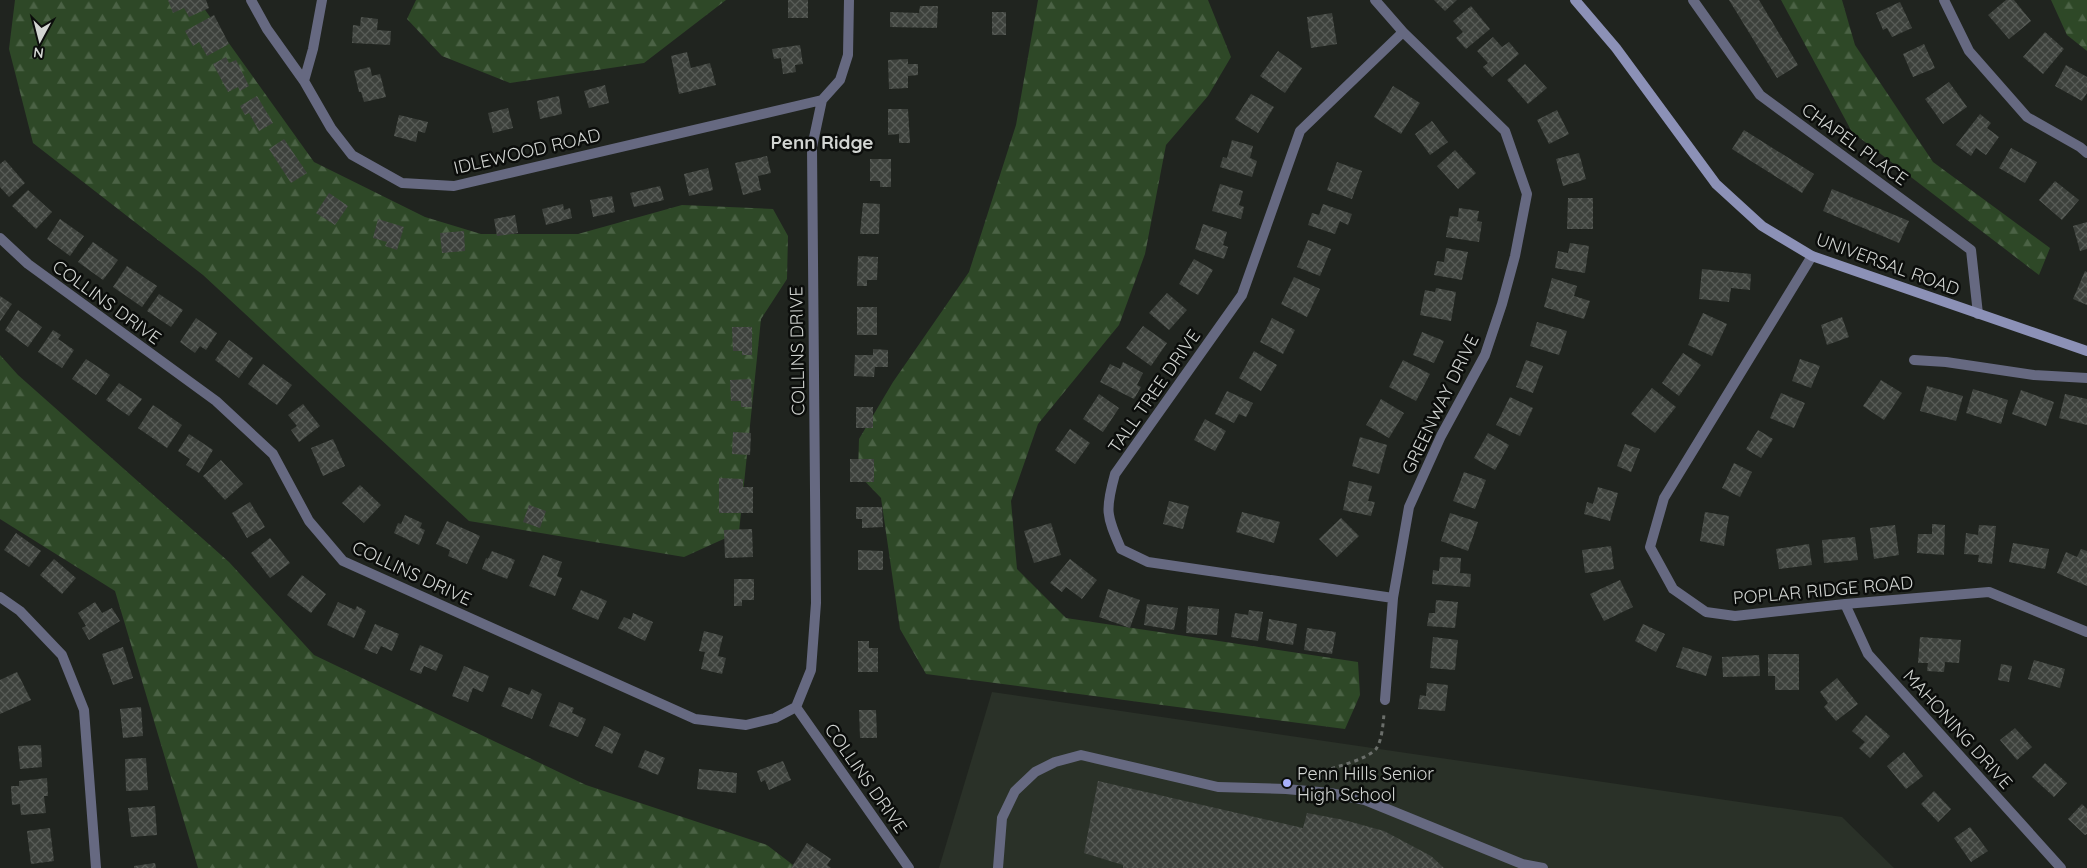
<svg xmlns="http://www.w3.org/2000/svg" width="2087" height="868" font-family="Quicksand,sans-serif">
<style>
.built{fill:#2a3128}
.forest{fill:url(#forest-firs)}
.building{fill:url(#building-cross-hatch)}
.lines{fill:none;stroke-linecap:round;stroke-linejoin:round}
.path{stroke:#6a6e6a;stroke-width:3;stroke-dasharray:4 4;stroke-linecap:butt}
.lane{stroke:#666981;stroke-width:10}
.street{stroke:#666981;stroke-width:10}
.secondary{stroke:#8c91b7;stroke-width:10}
.poi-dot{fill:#a8b0fc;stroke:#0b0d0b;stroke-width:2}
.labels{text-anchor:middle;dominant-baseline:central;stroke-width:5;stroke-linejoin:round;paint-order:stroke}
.street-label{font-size:18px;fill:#d2d5d2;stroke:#0b0d0b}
.poi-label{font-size:18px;fill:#d2d5d2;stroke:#0b0d0b;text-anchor:start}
.neighbourhood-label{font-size:19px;font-weight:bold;fill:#d2d5d2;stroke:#0b0d0b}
</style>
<defs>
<pattern id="forest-firs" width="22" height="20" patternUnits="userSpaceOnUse" patternTransform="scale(1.25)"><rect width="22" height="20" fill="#2e4827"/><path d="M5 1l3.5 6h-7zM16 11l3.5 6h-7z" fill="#4b6245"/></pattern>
<pattern id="building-cross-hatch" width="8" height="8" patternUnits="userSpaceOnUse" patternTransform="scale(1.25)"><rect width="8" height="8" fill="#3d413c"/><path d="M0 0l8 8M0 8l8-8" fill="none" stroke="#585c57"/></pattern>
</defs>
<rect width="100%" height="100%" fill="#20241f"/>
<path class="built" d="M992,692L1842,817L1894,868H939Z"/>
<path class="forest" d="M15,0H198L314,162L425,217L481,234H578L682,205L773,209L788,236L787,279L761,319L739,532L684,557L469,521L203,275L33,143L9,49Z
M416,0H726L644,63L510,83L442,56L407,19Z
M1038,0H1208L1231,57L1208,96L1166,145L1145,254L1119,325L1038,424L1011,501L1017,569L1066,618L1358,662L1360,695L1345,729L926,674L900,629L881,498L858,474L859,439L893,382L969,272L1016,125Z
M1781,0H1842L1855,45L1933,162L2050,248L2039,275L1852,132Z
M2051,0H2087V51L2067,35Z
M0,355L18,375L229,562L314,655L586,785L767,845L797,868H198L115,591L0,519Z"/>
<path class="building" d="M168,0H206L209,8L189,17L184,8L173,13Z
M788,0H808V18H788Z
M1434,0H1457L1445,11Z
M1729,0H1759L1798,65L1777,78Z
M2006,0H2014L2031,21L2009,39L1988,15Z
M1900,2L1912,28L1892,37L1887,28L1883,30L1876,13Z
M920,6H938L937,28L890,27V12L919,13Z
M1471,6L1490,29L1466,49L1456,38L1463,32L1453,21Z
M992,12H1006V35H992Z
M1332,13L1337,44L1311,48L1307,17Z
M214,15L229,44L207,56L199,42L193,46L185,31Z
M361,17L378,19L377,30L391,31L390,45L352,43L353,25L360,26Z
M2045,32L2064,49L2043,74L2023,57Z
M1493,37L1502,47L1509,42L1519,54L1492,77L1483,67L1488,63L1477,51Z
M1924,44L1935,68L1913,77L1903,54Z
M800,45L803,64L795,65L796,72L783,74L781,58L774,59L772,49Z
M1278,51L1302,68L1285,93L1260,76Z
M687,52L691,68L710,63L716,85L679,94L671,56Z
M226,57L229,63L236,60L249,86L240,91L238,87L228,92L213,64Z
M908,59V64H918V75L908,76V88L889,89L888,60Z
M1525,64L1547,88L1528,104L1507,80Z
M2066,65L2087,77V93L2082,101L2055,86Z
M370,67L372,76L380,74L386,97L364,102L361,92H359L354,71Z
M1949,82L1967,107L1943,124L1925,99Z
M605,85L609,103L589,108L584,91Z
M1393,86L1420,103L1401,134L1374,117Z
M1251,94L1274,107L1258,133L1235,119Z
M257,96L273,123L259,131L249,113L245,115L240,106Z
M559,96L562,114L540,119L537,101Z
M508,108L513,128L493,133L488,113Z
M888,109H908L910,143H899V134L888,135Z
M1557,110L1569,134L1549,144L1537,120Z
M1980,114L1991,123L1987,128L1999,137L1986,155L1976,148L1971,156L1956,145Z
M399,115L428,122L425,133L418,131L416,142L394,136Z
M1432,121L1448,142L1430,155L1415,134Z
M1744,130L1814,174L1802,193L1732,149Z
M284,139L307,173L291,183L269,149Z
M1232,140L1253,146L1250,158L1257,161L1252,177L1220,167L1223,157L1227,158Z
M2011,148L2037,162L2025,183L1999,168Z
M1455,150L1476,173L1458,189L1437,166Z
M1579,153L1586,179L1563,186L1556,159Z
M767,156L771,173L758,176L761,190L743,195L735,163Z
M870,159H891V187H880V181H870Z
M5,160L25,183L9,197L0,187V164Z
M1337,162L1362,171L1352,199L1327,190Z
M708,168L713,190L689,196L684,174Z
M2055,181L2079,200L2062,220L2039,200Z
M1220,184L1243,191L1239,205L1244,207L1241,219L1212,211Z
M660,186L664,200L634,207L630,193Z
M1832,189L1909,221L1899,243L1823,211Z
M28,190L52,212L36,229L12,206Z
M329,193L348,206L335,225L316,213Z
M612,196L615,212L593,217L590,200Z
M1568,198H1593V229H1567Z
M863,203L880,204L879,234H860Z
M563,204L564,210L570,208L572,218L546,225L542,209Z
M1323,204L1352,214L1348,225L1340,221L1335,234L1308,225L1312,213L1319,215Z
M1459,208L1479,211L1477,221L1482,222L1479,242L1446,237L1450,216L1458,217Z
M515,215L518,233L497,236L494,219Z
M60,219L84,236L70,256L47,239Z
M378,219L404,227L397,250L385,246L387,242L373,238Z
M2087,222V249L2080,251L2073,226Z
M1203,224L1227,232L1223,245L1228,247L1224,259L1195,249Z
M464,231L465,251L442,253L440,233Z
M1308,240L1331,249L1320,276L1297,267Z
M93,242L118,260L103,280L78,262Z
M1570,243L1589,246L1585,273L1555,268L1558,251L1568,253Z
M1446,248L1468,252L1462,280L1434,275L1437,261L1444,262Z
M858,256L878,257L877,280H867V286H857Z
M1194,259L1213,270L1198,295L1179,284Z
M127,266L157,286L142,307L113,287Z
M1702,269L1751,274L1750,290L1731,288L1729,302L1699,299Z
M2085,271L2087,272V305L2073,299Z
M1294,277L1320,289L1307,317L1281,304Z
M1552,278L1577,286L1574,296L1590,301L1584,319L1544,307Z
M1436,288L1456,292L1451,321L1420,315L1425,290L1435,292Z
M1167,293L1187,310L1169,330L1149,313Z
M159,294L183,310L171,327L147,311Z
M0,296L12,304L0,321Z
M857,307H877V335H857Z
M18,310L42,327L28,347L5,330Z
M1703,313L1727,324L1712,356L1688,345Z
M1842,317L1849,337L1827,345L1821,325Z
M196,318L217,333L206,350L200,346L195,353L180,342Z
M1272,318L1295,330L1283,354L1260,342Z
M1537,322L1567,331L1559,355L1530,346Z
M1143,326L1167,343L1151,366L1126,348Z
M732,327H752V355H742V351H733Z
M53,330L61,335L58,339L74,350L62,368L38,352Z
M1422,332L1444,341L1434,363L1413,355Z
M229,340L253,358L239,378L215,360Z
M873,349L888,350V367H875L874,377L854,376L855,355H873Z
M1254,351L1277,365L1261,391L1239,378Z
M1683,353L1701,365L1679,396L1662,383Z
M86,359L110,375L96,395L72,379Z
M1800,359L1820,366L1811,388L1792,381Z
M1403,360L1430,374L1416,401L1389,387Z
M1526,360L1543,366L1533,393L1516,387Z
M1123,362L1143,373L1137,385L1141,387L1134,399L1100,382L1110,364L1120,369Z
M263,364L292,385L277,405L248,384Z
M751,379L752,407H741V401H731L730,380Z
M1881,380L1902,393L1884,420L1863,406Z
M119,383L142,399L129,416L106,400Z
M1927,386L1963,396L1956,421L1920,411Z
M1652,388L1676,407L1655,433L1631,414Z
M1973,389L2008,400L2001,424L1966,413Z
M2021,390L2054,402L2046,426L2012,414Z
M1227,391L1253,403L1246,417L1239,414L1234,423L1215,414Z
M1781,393L1805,403L1794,428L1770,418Z
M1099,394L1119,408L1103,432L1083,419Z
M2065,394L2087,399V425L2059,418Z
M1510,397L1533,408L1520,436L1496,425Z
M1381,399L1404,413L1389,438L1366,425Z
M303,404L320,426L299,442L291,430L297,426L288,415Z
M153,405L182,425L167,448L138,428Z
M856,407H873V428H856Z
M1205,419L1226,431L1215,451L1194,440Z
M1070,429L1090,443L1075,464L1055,450Z
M1758,430L1773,439L1761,458L1746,449Z
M733,432L751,433L750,455L732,454Z
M1488,433L1509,445L1495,470L1474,458Z
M189,434L213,450L199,473L186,465L190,459L178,451Z
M1360,437L1387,445L1379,474L1352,466Z
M333,439L345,466L323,476L311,448Z
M1625,444L1640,449L1631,472L1617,466Z
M850,459H874V482H850Z
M221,460L243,484L225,500L203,476Z
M1734,463L1752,472L1740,497L1722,488Z
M1464,472L1486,480L1475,509L1453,501Z
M719,478L743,479V487H753V513H719Z
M1349,481L1372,486L1368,501L1375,502L1371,516L1343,510Z
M360,485L381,505L364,523L342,503Z
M1598,487L1618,493L1610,521L1584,514L1587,502L1593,504Z
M1169,501L1189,506L1183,529L1163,524Z
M250,502L265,527L247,538L232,513Z
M529,505L546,511L540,528L523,522Z
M856,507H882L883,527L862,528V519H856Z
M1242,512L1280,522L1274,543L1236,532Z
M1705,512L1729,516L1724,546L1700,541Z
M1450,513L1478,522L1468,551L1441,541Z
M405,515L422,523L420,528L425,530L419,545L394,533L398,523L401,524Z
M1341,518L1359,536L1337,557L1319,539Z
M447,521L480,536L467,564L448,556L450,550L436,544Z
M1051,523L1061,555L1034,563L1024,531Z
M1932,524L1945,525L1944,555L1917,553L1918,534H1932Z
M1895,525L1899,555L1874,559L1870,528Z
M1979,525L1996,526L1992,564L1978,562L1979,555L1964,554L1966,533L1978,535Z
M752,529L753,557L725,558L724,530Z
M16,533L41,551L29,567L4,550Z
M1855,537L1858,560L1824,563L1822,540Z
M270,538L290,563L270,578L251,553Z
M2013,543L2049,549L2045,569L2009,562Z
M1809,544L1812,565L1779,569L1776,549Z
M1611,546L1614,569L1585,573L1582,550Z
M2081,549L2087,551V586L2057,573L2066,552L2077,557Z
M858,550L883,551V570H858Z
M492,551L515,560L507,579L482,569L486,558L488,559Z
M543,555L562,562L557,576L562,578L555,596L529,586Z
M1440,557L1461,558L1460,573L1471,574L1470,587L1432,584L1433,570L1439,571Z
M54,559L76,578L62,594L40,575Z
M1070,559L1097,580L1082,599L1066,587L1062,592L1050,583Z
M302,575L326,594L311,613L287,595Z
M734,579H754V600H742V606H734Z
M1620,580L1633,607L1604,621L1590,594Z
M1108,589L1140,600L1130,628L1099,617Z
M581,590L607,601L598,620L572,609Z
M1436,600L1458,602L1455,628L1427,626L1429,613H1435Z
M95,602L102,613L112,608L120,621L89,640L82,628L86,626L78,613Z
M338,602L355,610L357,606L366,611L354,638L327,625Z
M1147,604L1178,608L1174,630L1144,625Z
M1188,606L1219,609L1217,635L1186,633Z
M1249,610L1263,612L1258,641L1231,637L1235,613L1248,615Z
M633,613L653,622L645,641L618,628L624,617L631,620Z
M1269,619L1297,624L1293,645L1266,640Z
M375,624L399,634L392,651L381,646L377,654L364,649Z
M1643,624L1665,634L1656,652L1635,641Z
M1307,628L1336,632L1332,654L1304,650Z
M704,631L723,636L718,656L726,658L722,674L701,669L705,652L699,651Z
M1433,637L1458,640L1455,670L1430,668Z
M1920,637L1961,640L1959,663L1945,662L1944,672L1927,671L1928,663H1918Z
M858,641H869V648H878V672H858Z
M420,645L443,655L436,671L424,666L421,674L410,670Z
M123,647L133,678L113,685L102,654Z
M1683,647L1712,656L1706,676L1676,667Z
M1768,654H1799V690H1775V676H1768Z
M1759,655L1760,676L1723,677L1722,657Z
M2034,660L2065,669L2060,688L2028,679Z
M2001,664L2012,666L2009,682L1998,680Z
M464,666L489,676L483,692L473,688L468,702L452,696Z
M17,672L31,700L0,714V680Z
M1837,678L1858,704L1836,721L1824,707L1828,703L1820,692Z
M1427,683L1448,685L1445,711L1418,709L1420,695L1426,696Z
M509,687L529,695L532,689L542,694L532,719L501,706Z
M559,702L574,708L572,713L586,719L578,737L549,726Z
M141,707L143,736L123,738L120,709Z
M859,710H876L877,738H860Z
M1866,715L1890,736L1870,758L1859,748L1865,742L1852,731Z
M604,726L621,734L612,754L595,746Z
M2015,728L2032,747L2017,760L2000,740Z
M41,745L42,767L20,769L18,746Z
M645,750L665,758L658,775L638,767Z
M1904,752L1923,776L1906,789L1887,766Z
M146,758L148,790L126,791L125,759Z
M783,761L791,780L769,790L765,780L761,782L757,771Z
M2045,763L2067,783L2054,797L2032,777Z
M699,769L737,773L736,793L697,789Z
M47,778L48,796H44L46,813L21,815L20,804L12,805L11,786H19V781Z
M1098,781L1303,828L1307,813L1344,820L1384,831L1431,856L1444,868H1123V865L1084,853Z
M1934,791L1951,809L1938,822L1921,804Z
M2082,804L2087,809V834L2085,835L2068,819Z
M155,806L157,835L131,837L128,808Z
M1970,827L1988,851L1971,862L1954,838Z
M50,828L54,861L31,864L27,831Z
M807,843L831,859L827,865L831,868H791Z
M155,863L156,868H134V866Z"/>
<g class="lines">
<path class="path" d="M1322,779L1324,771C1338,766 1366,760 1376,749C1382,741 1383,724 1384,714"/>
<path class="lane" d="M1914,360L1946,362L2034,375L2087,378
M998,868L1002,818L1015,791L1035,772L1055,762L1081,755L1218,787L1286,789L1330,793L1365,800L1522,864L1543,868"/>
<path class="street" d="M251,0L267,29L304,81
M322,0L313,49L304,81L331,128L352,155L402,183L454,186L822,100
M849,0L848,55L840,80L822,100L812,147L816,603L811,670L796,707L909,868
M1375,0L1403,32L1505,131L1527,194L1515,256L1502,304L1485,355L1441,436L1409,507L1393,598L1385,700
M1693,0L1760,95L1971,250L1978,314
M1944,0L1969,51L2027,117L2080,147L2087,153
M0,238L28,264L216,401L273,454L309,521L343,561L695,719L746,725L775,718L796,707
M1812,256L1664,498L1650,547L1673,589L1706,612L1735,616L1845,604L1989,592L2087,632
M0,597L20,611L62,655L84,710L96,868
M1393,598L1148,562L1121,549C1106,515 1105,510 1115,474L1242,295L1300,131L1403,32
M1845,604L1868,654L2061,868"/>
<path class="secondary" d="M1575,0L1616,48L1716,184L1762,226L1812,256L2087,351"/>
</g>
<circle class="poi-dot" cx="1287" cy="783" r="5"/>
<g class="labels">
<g class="street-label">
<text transform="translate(1855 144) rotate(36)">CHAPEL PLACE</text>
<text transform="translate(527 151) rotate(-13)">IDLEWOOD ROAD</text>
<text transform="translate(1888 264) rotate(20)">UNIVERSAL ROAD</text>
<text transform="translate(107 302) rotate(36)">COLLINS DRIVE</text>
<text transform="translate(797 351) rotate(-91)">COLLINS DRIVE</text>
<text transform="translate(1154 391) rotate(-55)">TALL TREE DRIVE</text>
<text transform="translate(1440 404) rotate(-64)">GREENWAY DRIVE</text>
<text transform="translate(412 573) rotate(25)">COLLINS DRIVE</text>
<text transform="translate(1823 590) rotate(-5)">POPLAR RIDGE ROAD</text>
<text transform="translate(1958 729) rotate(48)">MAHONING DRIVE</text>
<text transform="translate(866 778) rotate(55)">COLLINS DRIVE</text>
</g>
<g class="poi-label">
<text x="1297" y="773">Penn Hills Senior<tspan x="1297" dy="21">High School</tspan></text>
</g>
<g class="neighbourhood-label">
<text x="822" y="142">Penn Ridge</text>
</g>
</g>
<g transform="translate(40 40) rotate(187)" stroke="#0b0d0b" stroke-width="4" paint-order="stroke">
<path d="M0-4L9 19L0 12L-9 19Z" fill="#d2d5d2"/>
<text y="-8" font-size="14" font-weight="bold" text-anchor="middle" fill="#d2d5d2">N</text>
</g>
</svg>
